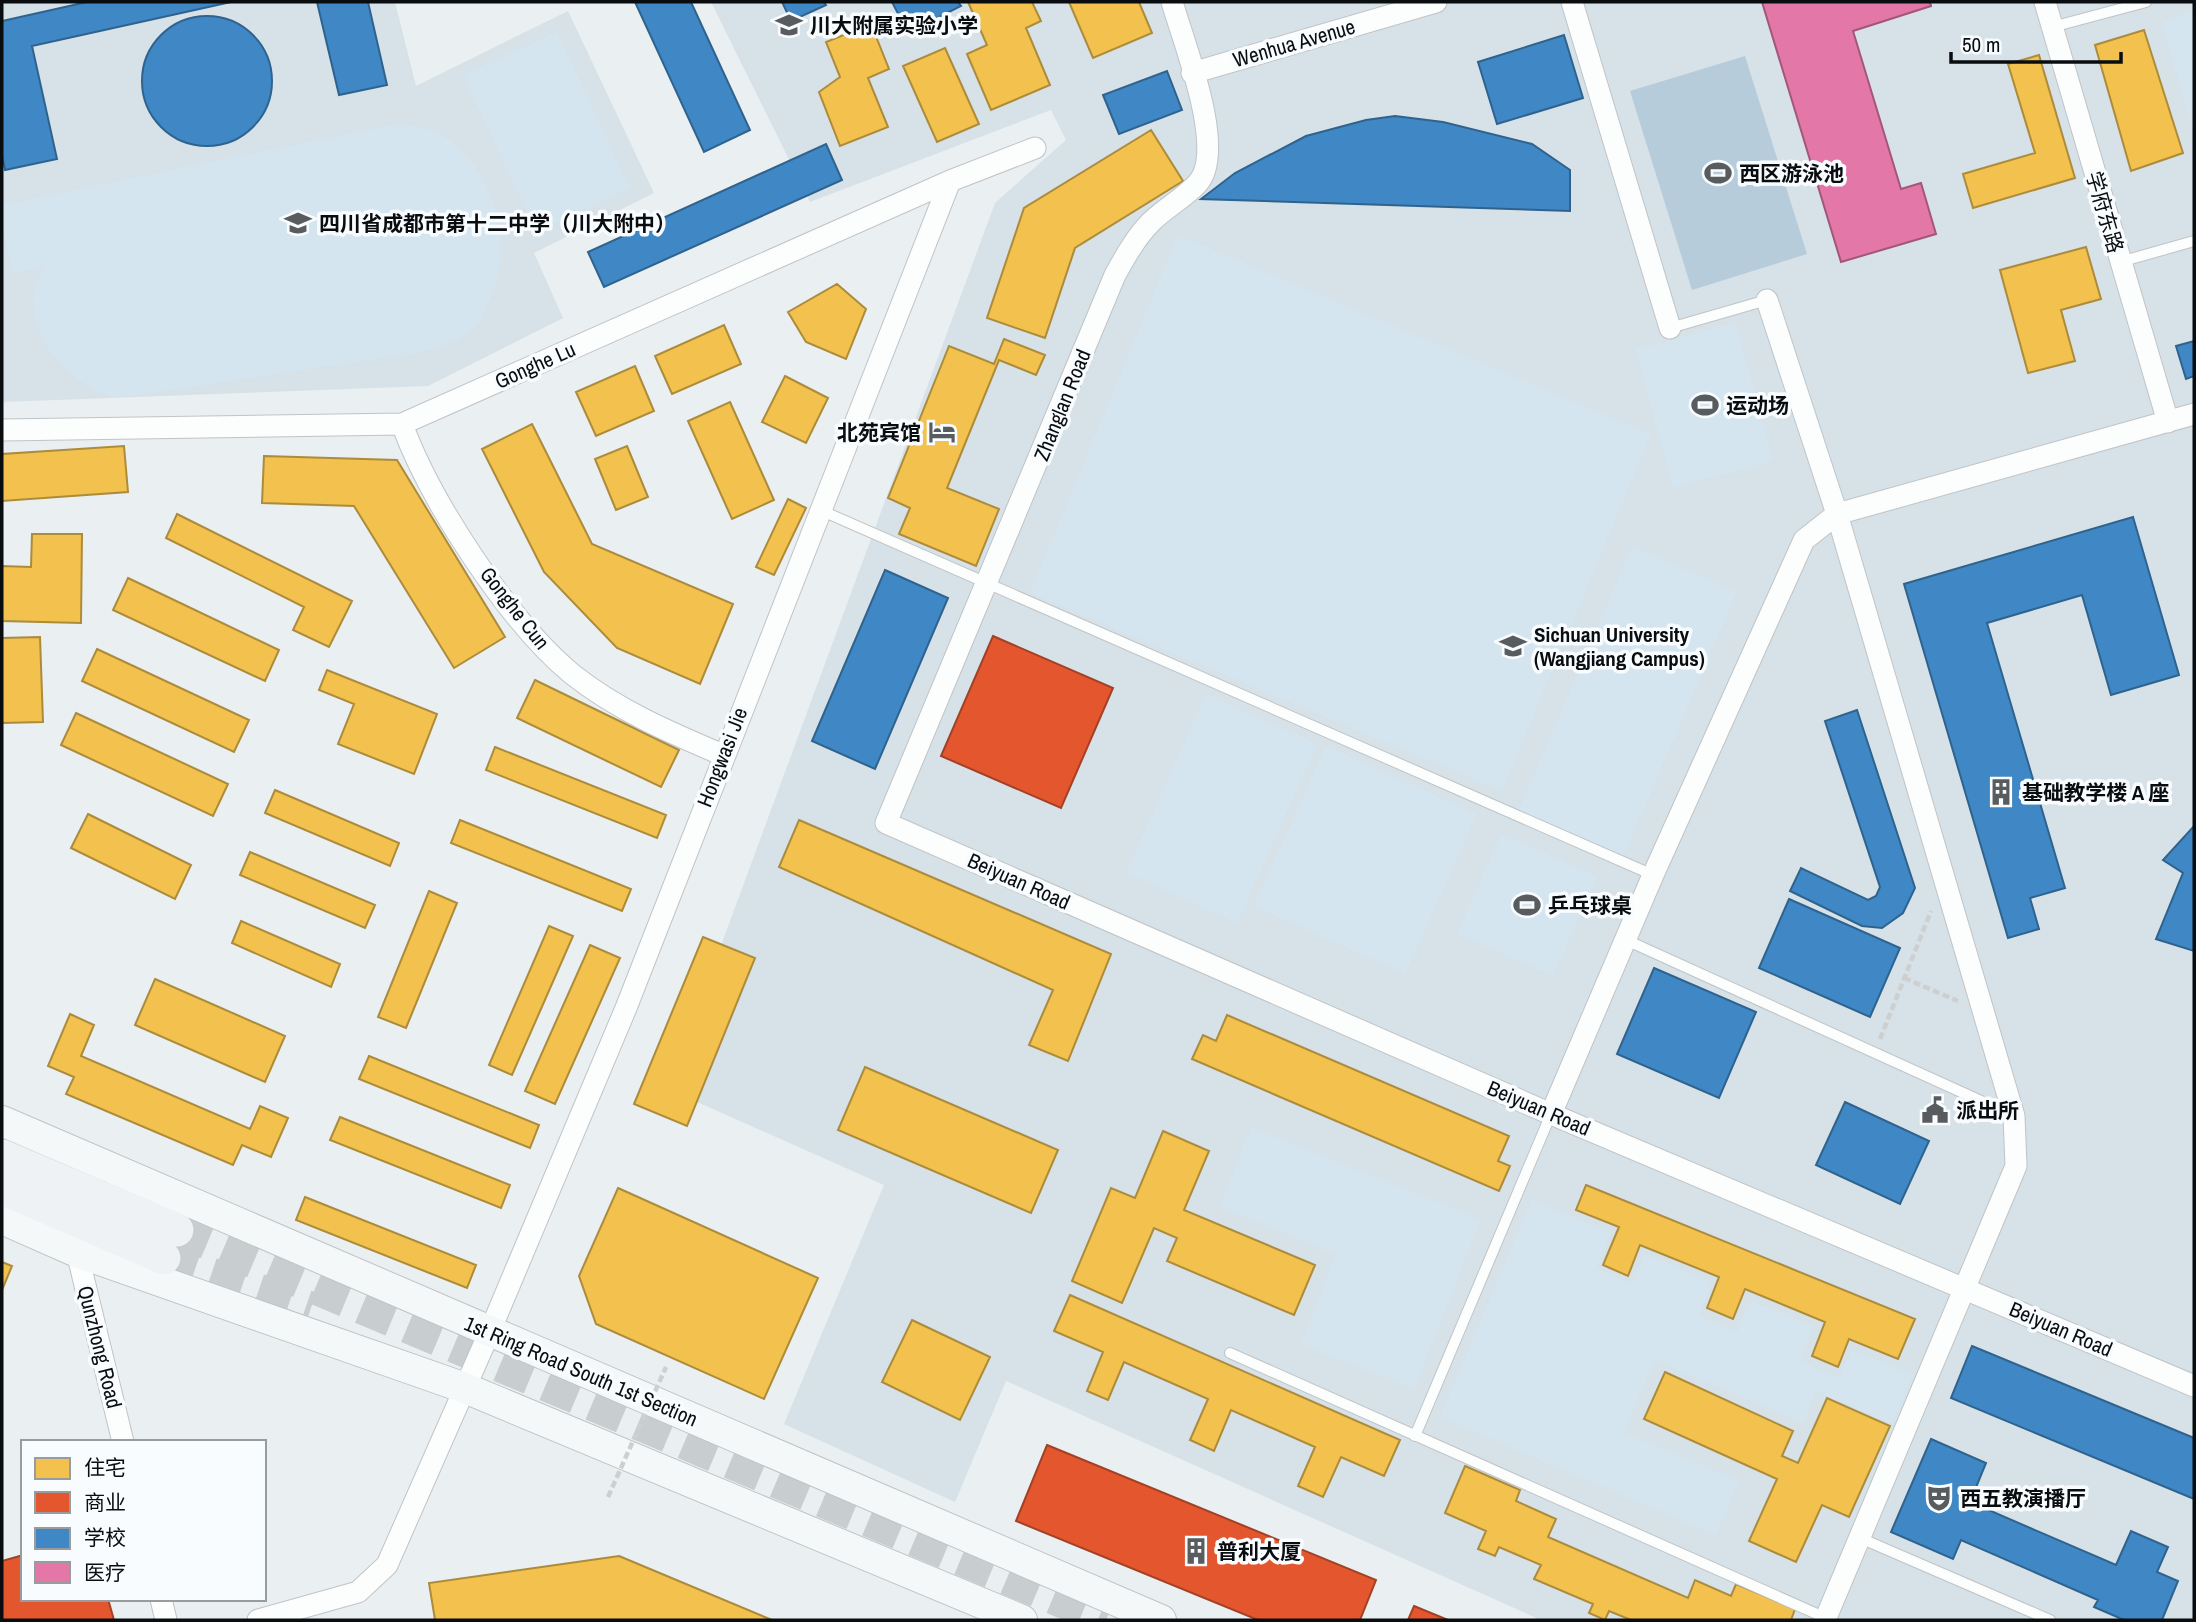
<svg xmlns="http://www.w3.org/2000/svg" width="2196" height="1622" font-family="'Archivo Narrow','Noto Sans SC',sans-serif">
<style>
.built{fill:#d6e1e8}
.green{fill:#d4e5f0}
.water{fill:#b7ccda}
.homes{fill:#f2c14e;stroke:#ac8b3b;stroke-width:2}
.shops{fill:#e4572e;stroke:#a34125;stroke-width:2}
.schools{fill:#3f88c5;stroke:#2f638e;stroke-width:2}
.health{fill:#e377a8;stroke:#a2577a;stroke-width:2}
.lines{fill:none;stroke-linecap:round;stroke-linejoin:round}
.primary-tunnel{stroke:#c8cdd0;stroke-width:33;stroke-dasharray:33 17;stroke-linecap:butt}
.lane-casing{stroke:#c0c4c6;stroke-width:12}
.street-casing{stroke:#c0c4c6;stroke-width:23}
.secondary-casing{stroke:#c0c4c6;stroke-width:32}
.primary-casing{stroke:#c7c9ca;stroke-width:35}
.path{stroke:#cdcfd0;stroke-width:4.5;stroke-dasharray:7 3.5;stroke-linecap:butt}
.lane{stroke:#fcfdfd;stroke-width:10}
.street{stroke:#fcfdfd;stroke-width:21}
.secondary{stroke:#f5f8f9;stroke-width:30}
.primary{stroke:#eef2f5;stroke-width:33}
.path-bridge{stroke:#cdcfd0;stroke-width:4.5;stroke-dasharray:7 3.5;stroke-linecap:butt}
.labels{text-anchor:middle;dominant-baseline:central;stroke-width:7;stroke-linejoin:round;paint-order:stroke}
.poi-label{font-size:21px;font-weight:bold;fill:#0a0d0f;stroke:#f9fcff;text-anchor:start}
.street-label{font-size:21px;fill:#0a0d0f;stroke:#f9fcff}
</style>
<rect width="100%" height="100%" fill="#eaeff2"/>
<path class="built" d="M2,2H395L416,86L568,11L654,193L534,253L563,318L428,386L2,402Z
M711,2H2194V1620H1541L1006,1381L955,1502L784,1424L884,1185L668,1089L995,203L1066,140L1051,110L810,202Z"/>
<path class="green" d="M2194,10V134L2162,23Z
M557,32L630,188L536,232L463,75Z
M391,125C405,125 420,125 433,131C492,156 516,245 490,299C486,308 482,321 475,328C459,343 438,348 417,353L117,398C75,387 32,346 33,299C33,289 40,277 43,267L13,273L2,226V205Z
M1178,235L1651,434L1502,791L1030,593Z
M1736,323L1773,461L1673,488L1636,349Z
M1632,546L1737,592L1619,866L1514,821Z
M1206,694L1317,744L1237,923L1126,873Z
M1326,746L1477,814L1405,974L1254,906Z
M1501,834L1597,876L1553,976L1457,934Z
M1251,1127L1481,1219L1414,1389L1301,1344L1336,1254L1220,1207Z
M1532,1199L1611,1233L1596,1268L1632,1284L1645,1254L1712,1283L1699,1316L1737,1332L1751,1300L1813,1327L1799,1361L1839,1378L1852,1350L1913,1375L1892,1424L1816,1391L1803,1423L1654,1360L1624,1432L1739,1481L1716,1535L1440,1417Z"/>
<path class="water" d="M1745,56L1807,254L1692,290L1630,91Z"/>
<path class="homes" d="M968,2H1032L1041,21L1026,28L1050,85L991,110L967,54L987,45Z
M1069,2H1139L1152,33L1093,58Z
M871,24L889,69L868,78L888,127L840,146L819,92L840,77L826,42Z
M2144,30L2183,153L2131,171L2095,45Z
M945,48L979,124L937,142L903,66Z
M2039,55L2075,178L1973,208L1963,174L2035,153L2008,64Z
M1151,130L1183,181L1075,248L1045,338L987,318L1024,208Z
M2086,247L2101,299L2061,310L2075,361L2028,373L2000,270Z
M837,284L866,309L846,359L806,342L788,312Z
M724,325L741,364L672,394L655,356Z
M1004,339L1045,355L1036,375L999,360L947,488L999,509L976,566L899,534L910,508L888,498L949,346L994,364Z
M635,366L654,411L596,436L576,392Z
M785,376L828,398L806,443L762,422Z
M730,402L774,500L732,519L688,421Z
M532,424L592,544L733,604L700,684L617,648L544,572L482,449Z
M124,446L128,492L2,501V454Z
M627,446L648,497L616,510L595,459Z
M264,456L397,460L505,637L454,668L354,506L262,503Z
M788,499L806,508L774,575L756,567Z
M177,514L352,601L329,647L293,630L304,607L166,538Z
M32,534H82L81,623L2,621V566L31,567Z
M128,578L279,650L265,681L113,610Z
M40,637L43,722L2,723V638Z
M97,649L249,720L234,752L82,681Z
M327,670L437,714L414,774L338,744L354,704L319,690Z
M535,680L679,750L661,787L517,718Z
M76,713L228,784L213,816L61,745Z
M495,747L666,815L657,838L486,770Z
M275,790L399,843L390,866L265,813Z
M88,814L191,865L175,899L71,848Z
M460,820L631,889L622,911L451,843Z
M799,820L1111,954L1068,1061L1029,1045L1053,990L779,867Z
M250,852L375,905L365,928L240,875Z
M429,891L457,903L406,1028L378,1017Z
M241,921L340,964L331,987L232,943Z
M549,926L573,936L512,1075L489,1065Z
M703,937L755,958L687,1126L634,1104Z
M590,945L620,958L555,1104L525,1091Z
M155,979L285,1036L265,1082L135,1025Z
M70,1014L94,1025L81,1056L250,1129L260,1106L288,1118L271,1157L242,1145L233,1165L66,1094L74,1077L48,1066Z
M1227,1015L1509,1136L1498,1161L1510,1166L1499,1191L1192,1059L1203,1035L1216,1041Z
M369,1056L539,1125L530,1148L359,1079Z
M865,1067L1058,1150L1031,1213L838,1130Z
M340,1117L510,1185L501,1208L330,1140Z
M1163,1131L1209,1151L1184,1210L1315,1265L1294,1315L1167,1261L1177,1238L1154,1228L1122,1303L1072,1281L1111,1188L1135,1198Z
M1586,1185L1915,1319L1898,1359L1849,1339L1838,1367L1812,1356L1825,1322L1745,1289L1733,1319L1707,1308L1719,1277L1640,1245L1628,1276L1603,1265L1619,1227L1576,1210Z
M618,1188L818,1278L764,1399L596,1324L579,1276Z
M305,1197L476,1265L467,1288L296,1220Z
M2,1262L12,1266L2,1290Z
M1070,1295L1400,1440L1384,1476L1341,1457L1323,1497L1298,1486L1315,1447L1231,1410L1214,1451L1190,1440L1208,1399L1124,1362L1108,1400L1087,1391L1103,1352L1054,1331Z
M912,1320L990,1357L960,1420L882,1382Z
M1665,1372L1793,1431L1782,1456L1798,1463L1827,1398L1890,1426L1849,1517L1822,1505L1796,1562L1749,1541L1777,1479L1644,1419Z
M1465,1466L1520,1490L1516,1501L1556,1519L1548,1537L1688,1598L1695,1580L1731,1596L1736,1584L1795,1609L1791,1620H1631L1609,1611L1605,1620L1589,1613L1593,1604L1534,1579L1541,1565L1499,1547L1495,1556L1478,1549L1486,1531L1445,1513Z
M619,1556L772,1620H435L429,1583Z"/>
<path class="shops" d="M993,636L1113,688L1061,808L941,756Z
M1047,1445L1376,1580L1360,1620H1258L1016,1521Z
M23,1555V1599H108L114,1620H2V1561Z
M1414,1606L1448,1620H1408Z"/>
<path class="schools" d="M87,2H231L32,46L57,159L5,170L2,155V21Z
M317,2H368L387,85L339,95Z
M635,2H691L750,130L704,152Z
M782,2H824L826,5L791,21Z
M892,2H958L961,6L908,33Z
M142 81a65 65 0 1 1 130 0a65 65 0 1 1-130 0Z
M1564,35L1583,98L1497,124L1478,62Z
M1167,71L1182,110L1119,134L1103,95Z
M1395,116L1443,122L1532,144L1570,170V211L1201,199L1235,173L1306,136L1366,120Z
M826,144L842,180L604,287L588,252Z
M2194,341V376L2186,379L2176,346Z
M2133,517L2179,675L2111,695L2082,595L1987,623L2065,888L2030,898L2039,929L2008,938L1904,584Z
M885,570L948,598L875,769L812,741Z
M1857,710L1915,888L1903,913L1882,928L1862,926L1790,891L1801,868L1868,900L1876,896L1880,887L1825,721Z
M2194,826V951L2156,939L2183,873L2163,860Z
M1789,899L1900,948L1870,1017L1759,968Z
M1654,968L1756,1012L1719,1098L1617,1054Z
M1845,1102L1929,1141L1900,1204L1816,1165Z
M1972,1346L2194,1438V1499L1951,1398Z
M1931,1439L1986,1463L1970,1502L2116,1565L2131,1531L2168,1547L2157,1572L2178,1581L2162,1620H2124L2094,1607L2098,1600L1961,1540L1953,1559L1891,1532Z"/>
<path class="health" d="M1762,2H1930L1931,6L1853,31L1901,189L1921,183L1936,234L1841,262Z"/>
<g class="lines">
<path class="primary-tunnel" d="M177,1230L1106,1620
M164,1258L311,1308"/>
<defs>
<path id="lane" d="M2052,27L2146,2
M2120,262L2194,241
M1670,328L1767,300
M820,510L1653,875
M1626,940L2012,1115
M1230,1353L1826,1618
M1415,1436L1551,1114
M1860,1538L2050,1620"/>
<path id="street" d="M1172,2C1183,41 1228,152 1197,184C1184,198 1165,208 1151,222C1136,237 1125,257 1115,275L886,823L1551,1114L2194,1386
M1572,2L1670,328
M2045,2L2168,422
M1192,73L1436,2
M1767,300L1837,514L2014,1116L2016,1166L1825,1620
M402,424C430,501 509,622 572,674C617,710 671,733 723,755
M2,430L402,424L950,181L1035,148
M1551,1114L1653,875L1804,540L1837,514L2194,414
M77,1252L123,1442
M161,1599L166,1620
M258,1620L358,1592L387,1565L490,1331L626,1008L950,181"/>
<path id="secondary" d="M2,1121L1161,1620
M2,1219L77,1252L465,1388L1022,1620"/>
<path id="primary" d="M2,1156L177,1230
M2,1188L164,1258"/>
</defs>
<use href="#lane" class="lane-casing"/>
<use href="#street" class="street-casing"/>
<use href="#secondary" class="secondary-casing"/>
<use href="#primary" class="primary-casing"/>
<path class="path" d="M1904,978L1958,1001
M1880,1039L1931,911"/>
<use href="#lane" class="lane"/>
<use href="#street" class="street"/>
<use href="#secondary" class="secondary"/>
<use href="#primary" class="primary"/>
<path class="path-bridge" d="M608,1497L666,1367"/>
</g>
<defs>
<symbol id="school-bare" viewBox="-9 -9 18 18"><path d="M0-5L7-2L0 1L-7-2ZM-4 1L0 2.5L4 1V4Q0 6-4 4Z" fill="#585c5e" stroke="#f9fcff" stroke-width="2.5" paint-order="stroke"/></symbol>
<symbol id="stadium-bare" viewBox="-9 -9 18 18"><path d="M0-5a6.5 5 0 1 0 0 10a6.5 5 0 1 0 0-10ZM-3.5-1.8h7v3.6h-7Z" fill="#585c5e" stroke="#f9fcff" stroke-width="2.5" paint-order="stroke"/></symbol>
<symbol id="hotel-bare" viewBox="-9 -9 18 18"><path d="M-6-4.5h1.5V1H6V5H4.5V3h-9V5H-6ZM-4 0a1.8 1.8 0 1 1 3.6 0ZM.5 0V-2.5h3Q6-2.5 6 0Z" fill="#585c5e" stroke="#f9fcff" stroke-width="2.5" paint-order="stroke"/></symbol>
<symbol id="university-bare" viewBox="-9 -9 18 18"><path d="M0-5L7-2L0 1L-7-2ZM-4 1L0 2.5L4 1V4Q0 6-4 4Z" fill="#585c5e" stroke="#f9fcff" stroke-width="2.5" paint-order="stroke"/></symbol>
<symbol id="building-bare" viewBox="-9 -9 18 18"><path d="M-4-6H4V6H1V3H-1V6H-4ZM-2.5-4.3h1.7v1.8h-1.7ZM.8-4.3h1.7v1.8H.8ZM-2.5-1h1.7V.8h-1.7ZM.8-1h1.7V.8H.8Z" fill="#585c5e" stroke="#f9fcff" stroke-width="2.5" paint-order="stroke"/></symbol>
<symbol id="civic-bare" viewBox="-9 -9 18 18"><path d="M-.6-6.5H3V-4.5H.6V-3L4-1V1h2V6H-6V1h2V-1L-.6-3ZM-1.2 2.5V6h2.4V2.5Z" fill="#585c5e" stroke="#f9fcff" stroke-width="2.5" paint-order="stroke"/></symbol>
<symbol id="theatre-bare" viewBox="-9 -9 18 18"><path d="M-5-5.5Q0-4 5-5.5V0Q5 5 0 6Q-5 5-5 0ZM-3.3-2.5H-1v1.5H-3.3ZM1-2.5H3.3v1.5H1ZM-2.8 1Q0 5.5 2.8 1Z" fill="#585c5e" stroke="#f9fcff" stroke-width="2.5" paint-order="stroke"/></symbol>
</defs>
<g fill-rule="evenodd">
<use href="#school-bare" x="770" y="6" width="38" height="38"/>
<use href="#stadium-bare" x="1699" y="154" width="38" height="38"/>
<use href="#school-bare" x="279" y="204" width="38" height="38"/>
<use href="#stadium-bare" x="1686" y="386" width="38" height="38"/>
<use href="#hotel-bare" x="923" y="413" width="38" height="38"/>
<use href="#university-bare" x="1494" y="627" width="38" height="38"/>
<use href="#building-bare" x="1982" y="773" width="38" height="38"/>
<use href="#stadium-bare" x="1508" y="886" width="38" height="38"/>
<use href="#civic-bare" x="1916" y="1091" width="38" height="38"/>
<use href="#theatre-bare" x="1920" y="1479" width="38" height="38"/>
<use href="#building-bare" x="1177" y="1532" width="38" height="38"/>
</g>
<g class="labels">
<g class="poi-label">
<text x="810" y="25">川大附属实验小学</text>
<text x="1739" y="173">西区游泳池</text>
<text x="319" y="223">四川省成都市第十二中学（川大附中）</text>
<text x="1726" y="405">运动场</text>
<text x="921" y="432" text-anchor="end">北苑宾馆</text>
<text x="1534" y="634">Sichuan University<tspan x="1534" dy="24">(Wangjiang Campus)</tspan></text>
<text x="2022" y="792">基础教学楼 A 座</text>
<text x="1548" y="905">乒乓球桌</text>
<text x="1956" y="1110">派出所</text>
<text x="1960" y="1498">西五教演播厅</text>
<text x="1217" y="1551">普利大厦</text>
</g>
<g class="street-label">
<text transform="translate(1294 43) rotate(-16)">Wenhua Avenue</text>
<text transform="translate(2105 212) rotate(74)">学府东路</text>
<text transform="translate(535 365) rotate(-24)">Gonghe Lu</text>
<text transform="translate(1062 405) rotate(-68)">Zhanglan Road</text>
<text transform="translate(515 608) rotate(52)">Gonghe Cun</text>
<text transform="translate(722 757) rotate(-69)">Hongwasi Jie</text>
<text transform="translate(1019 881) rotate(24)">Beiyuan Road</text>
<text transform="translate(1539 1108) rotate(23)">Beiyuan Road</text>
<text transform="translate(2061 1329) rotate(23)">Beiyuan Road</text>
<text transform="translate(100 1347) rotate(76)">Qunzhong Road</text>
<text transform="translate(581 1371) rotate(23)">1st Ring Road South 1st Section</text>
</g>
</g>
<rect width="2196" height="1622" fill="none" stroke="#0a0d0f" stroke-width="7"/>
<rect x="21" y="1440" width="245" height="161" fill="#f9fcff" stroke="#999c9f" stroke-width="2"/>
<rect x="35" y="1458" width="35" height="21" fill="#f2c14e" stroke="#999c9f" stroke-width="2"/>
<text x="84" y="1475" font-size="21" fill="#0a0d0f">住宅</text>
<rect x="35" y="1492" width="35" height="21" fill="#e4572e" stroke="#999c9f" stroke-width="2"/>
<text x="84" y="1510" font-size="21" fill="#0a0d0f">商业</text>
<rect x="35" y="1528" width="35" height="21" fill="#3f88c5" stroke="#999c9f" stroke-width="2"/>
<text x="84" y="1545" font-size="21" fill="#0a0d0f">学校</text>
<rect x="35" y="1562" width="35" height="21" fill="#e377a8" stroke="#999c9f" stroke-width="2"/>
<text x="84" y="1580" font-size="21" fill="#0a0d0f">医疗</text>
<path d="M1951 52v10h170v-10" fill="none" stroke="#0a0d0f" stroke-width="3.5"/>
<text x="1962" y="52" font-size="21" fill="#0a0d0f" stroke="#f9fcff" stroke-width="5" paint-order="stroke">50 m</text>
</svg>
